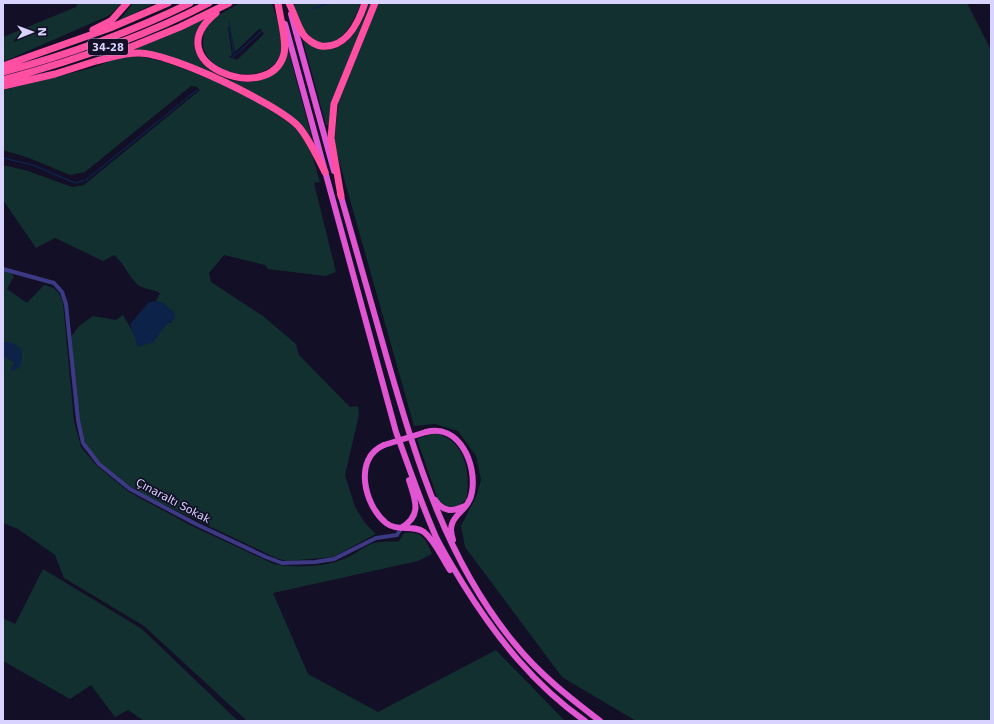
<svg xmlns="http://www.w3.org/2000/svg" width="994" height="724" font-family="'DejaVu Sans',sans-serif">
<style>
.green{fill:#12302f;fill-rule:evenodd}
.water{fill:#0c2248}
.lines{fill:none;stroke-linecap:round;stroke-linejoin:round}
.stream{stroke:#0c2248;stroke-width:1.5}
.minor{stroke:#3d3a85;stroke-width:4}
.trunk{stroke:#e055d1;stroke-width:6}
.motorway{stroke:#ff4fa3;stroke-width:7}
.trunk-bridge{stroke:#e055d1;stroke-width:6}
.labels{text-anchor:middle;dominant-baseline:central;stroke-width:3.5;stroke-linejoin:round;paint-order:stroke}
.shield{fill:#130f26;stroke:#9e99be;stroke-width:1}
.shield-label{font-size:10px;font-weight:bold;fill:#d9d4ff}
.street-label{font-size:11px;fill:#d9d4ff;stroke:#130f26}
</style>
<rect width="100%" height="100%" fill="#130f26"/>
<path class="green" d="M78,3H122L110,15L3,62V37L76,7Z
M133,3H155L119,21Z
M240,3H272C276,18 286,38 281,54C269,88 200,76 203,40C203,34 205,27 209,23C218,14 230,9 240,3ZM228,27H230L235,52L260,28L264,34L237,60L229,57L232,55Z
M294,3H361C356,15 348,35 335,41C310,52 298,21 294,3Z
M369,3H372L329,125H326L302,37C335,67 359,36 369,3Z
M378,3H967L991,50V721H636L562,677L465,547L461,526L476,497L481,480L476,456L458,431L435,424L414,426L341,168L334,142L339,99Z
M206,18C159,69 273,115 288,50L312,138L301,124L169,57L129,51Z
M135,56C172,58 280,106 303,136C313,149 315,167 320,182L314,183L336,272L325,276L268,269L265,265L224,255L209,273L211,282L263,316L296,344L299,355L350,407L358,406L359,415L345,475L355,507L365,523L376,534L333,557L287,561L276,558L146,496C127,485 94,464 86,444C75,418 74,367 71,337L79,326L93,316L116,320L123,315L136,337V343L165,326L168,323L172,322L163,303L156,301L160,293C153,289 142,289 137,284C127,274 124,263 114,255L103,261L55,238L36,248L3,200V165L28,171L72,187L84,185L200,90L197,87L191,86L85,172L70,175L29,158L3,150V90L92,68L113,60Z
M3,267L14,276L7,289L27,303L44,285C57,288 59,291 63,303L74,421L81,447L96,465L129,492L194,527L274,564C292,568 324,567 341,560C352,557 361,548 371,544C379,541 390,542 399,541L404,533C423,531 425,538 432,554L418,561L273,593L308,674L378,712L496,650L565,721H247L144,626L64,578L55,555L18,529L3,523Z
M434,433C464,439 470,469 467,495L466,500L458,506L447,507L438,500L417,439Z
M43,569L142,629L238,721H144L128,710L115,717L91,685L70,699L3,661V618L15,624Z"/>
<path class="water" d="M156,301L163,303L175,313V318L165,326L154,342L138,347L130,324L149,302Z
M3,342H11L21,349C22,359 24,369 11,371L14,362L3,356Z"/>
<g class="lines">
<path class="stream" d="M312,9L329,3
M229,22L234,56
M232,58L262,31
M3,158L33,165L75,183L86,180L197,90"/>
<path class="minor" d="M3,269L54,283L62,292L66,304L78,420L83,443L99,464L130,489L196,524L266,557L282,563L315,562L334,559L376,538L397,535L401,528"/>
<path class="trunk" d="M291,14L334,171
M285,24L396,432C409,467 421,503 436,537C444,553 454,569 463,584C496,637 534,685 585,721
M340,193C356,249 372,306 388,362C417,462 447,562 515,644C539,674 570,698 600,721
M426,432C459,423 477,464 472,492C469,514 444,514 453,540
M384,445C353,458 364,505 386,523C397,532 413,524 424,532C435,541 442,558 450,570
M435,500C443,512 452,512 465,506
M401,528C423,515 415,500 409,480"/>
<path class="motorway" d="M289,3C294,13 297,25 303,34C306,39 315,45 321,46C346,49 358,24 365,3
M216,13C154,63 270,107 284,54C287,40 280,18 278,3
M93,30L111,21L127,3
M116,53L180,27L229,3
M96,61C109,58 124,53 138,53C169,52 278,104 299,127C310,140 317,157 325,172
M3,66L110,28L168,3
M3,72C67,55 131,32 190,3
M3,80C73,61 144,37 209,3
M3,86L55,74L99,60
M341,196L331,138L334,104L375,3"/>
<path class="trunk-bridge" d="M384,445L426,432"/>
</g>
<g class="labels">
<rect class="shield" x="88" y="39" width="40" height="16" rx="3"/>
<g class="shield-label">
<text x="108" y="47">34-28</text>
</g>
<g class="street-label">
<text transform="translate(173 501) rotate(28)">Çınaraltı Sokak</text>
</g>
</g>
<rect width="994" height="724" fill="none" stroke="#d9d4ff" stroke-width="8"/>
<g transform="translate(32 32) rotate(89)" stroke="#130f26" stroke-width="3" paint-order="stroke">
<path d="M0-3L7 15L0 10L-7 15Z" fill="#d9d4ff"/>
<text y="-6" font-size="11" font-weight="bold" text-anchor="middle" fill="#d9d4ff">N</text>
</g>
</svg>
